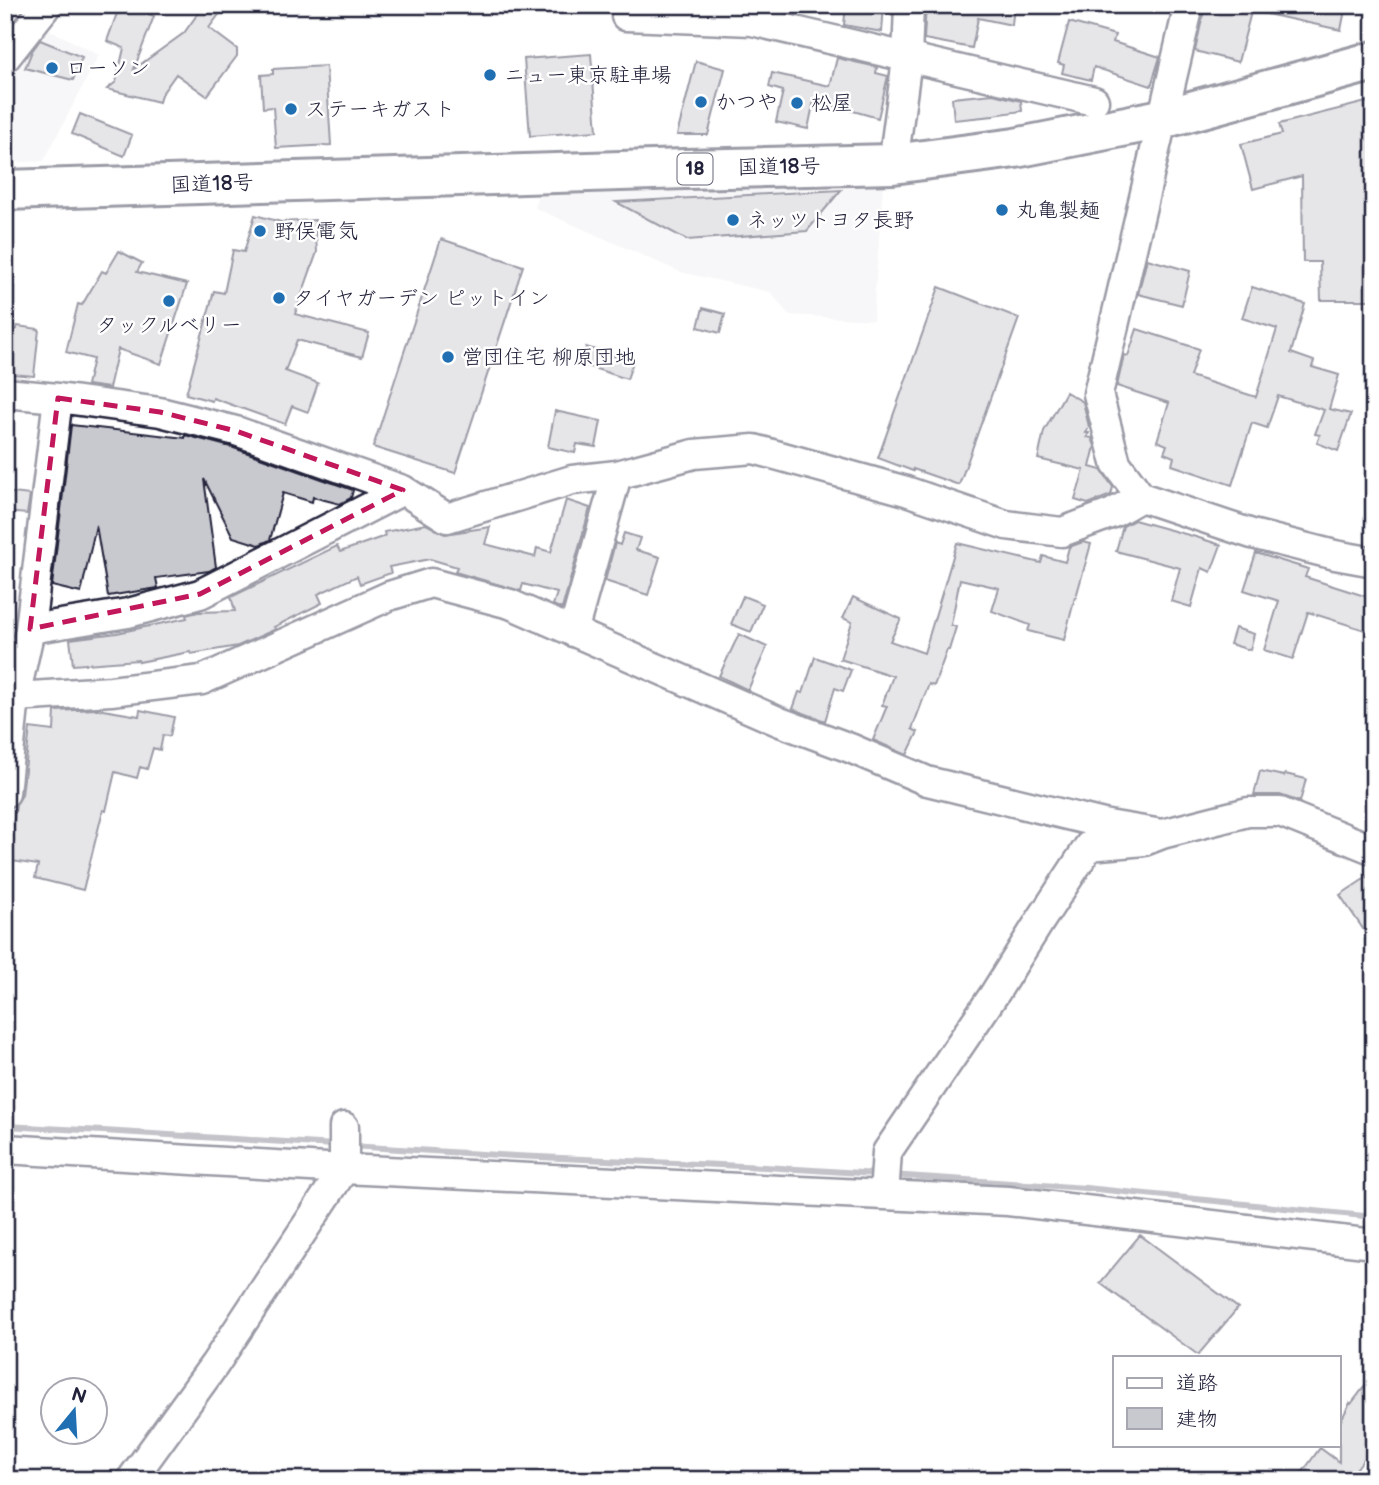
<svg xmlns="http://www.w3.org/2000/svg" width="1379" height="1485" font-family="'Balsamiq Sans','Klee One',sans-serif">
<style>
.built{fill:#eeeef1}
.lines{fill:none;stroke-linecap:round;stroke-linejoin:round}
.stream{stroke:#7a7a88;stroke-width:6}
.building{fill:#c8c8cf;stroke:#22223b;stroke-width:2}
.minor-casing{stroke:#22223b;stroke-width:33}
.highway-casing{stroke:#22223b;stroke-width:44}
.minor{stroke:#fff;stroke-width:28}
.highway{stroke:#fff;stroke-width:38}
.marked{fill:none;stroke:#c2185b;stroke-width:5;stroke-dasharray:14 9;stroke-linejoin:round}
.poi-dot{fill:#1f6fb2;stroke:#fff;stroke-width:2.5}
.labels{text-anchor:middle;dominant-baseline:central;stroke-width:5;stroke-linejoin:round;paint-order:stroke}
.shield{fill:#fff;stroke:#646476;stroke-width:2}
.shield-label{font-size:19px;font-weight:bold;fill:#22223b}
.poi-label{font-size:21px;fill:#22223b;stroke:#fff;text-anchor:start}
.street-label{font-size:21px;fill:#22223b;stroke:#fff}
</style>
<rect width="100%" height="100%" fill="#fff"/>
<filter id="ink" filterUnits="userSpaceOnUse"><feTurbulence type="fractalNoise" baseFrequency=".0143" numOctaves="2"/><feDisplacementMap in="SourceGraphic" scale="14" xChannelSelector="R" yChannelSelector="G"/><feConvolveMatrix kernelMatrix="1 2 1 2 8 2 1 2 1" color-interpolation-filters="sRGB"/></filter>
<g filter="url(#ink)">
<path class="built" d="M42,26L99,55L44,161L5,163V72Z
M884,172L873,320L789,315L770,292L680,272L535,208L538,192Z"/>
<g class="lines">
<path class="stream" d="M5,1126L103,1131L335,1145
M350,1146L515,1156L765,1167L877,1174
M891,1175L1086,1188L1374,1217"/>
</g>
<path class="building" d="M120,5H126L154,16L134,69L184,33L204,5H226L209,28L237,49V56L207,96L176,74L161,95L159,102L107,89L116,82L124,48L107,41Z
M846,5H884L882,32L844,25Z
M926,5H1014L1012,25L978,18L972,48L924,39Z
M1205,5H1225L1251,12L1238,62L1195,51Z
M1263,5H1346L1341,30L1262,13Z
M1069,22L1115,35L1113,42L1160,57L1151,86L1094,67L1091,80L1062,73L1064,65L1058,63Z
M40,40L82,57L73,80L25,68L32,51Z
M591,54L597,131L530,136L524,59Z
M837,58L877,67L876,73L888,76L878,118L814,100L808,129L776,122L783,91L769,87L772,73L830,86Z
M696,61L725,69L708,135H677Z
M326,66L331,145L276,148L273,107L263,108L261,75L273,74V69Z
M993,94L1021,101L1022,111L993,115V116L954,120L952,98Z
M1374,100V300H1321L1320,262H1303L1302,176L1253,189L1241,144L1282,134L1279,124Z
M80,114L132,135L124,156L72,134Z
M841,190L807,231L687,240L616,202Z
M255,215L281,222L315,220L317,252L295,314L369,333L362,357L297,340L285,371L318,383L308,412L292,406L285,424L213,398L212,401L186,394L214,291L224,293L233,250L244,252Z
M441,239L523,266L455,473L373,447Z
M119,251L142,263L137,272L187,284L161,364L118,349L109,388L87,385L93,359L66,352L78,304L82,305L102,271L106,273Z
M1147,259L1190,271L1182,305L1138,294Z
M939,287L1019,318L959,485L913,469V471L878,458Z
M1252,287L1305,304L1291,353L1314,361L1312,367L1339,375L1329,409L1351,414L1338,451L1317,443L1320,435L1315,434L1324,410L1278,396L1267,428L1252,423L1232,485L1172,465L1174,457L1164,453L1167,445L1157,441L1169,403L1117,386L1124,355L1128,356L1137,329L1199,349L1190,376L1256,397L1277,329L1242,318Z
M703,308L725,314L720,333L698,327Z
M17,326L39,329L34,376L12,374L13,360L5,359V328L17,329Z
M586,347L633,362L627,379L581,364Z
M1066,392L1083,402L1089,427L1086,433H1089L1087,437L1092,438L1095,446L1090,467L1101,470L1113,487L1111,495L1088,504L1075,500L1084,470L1038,459L1044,431Z
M555,411L601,421L596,447L577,444L575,453L548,447Z
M71,425L185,438V435L231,447L353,490L351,498L340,504L313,497L312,502L283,493L270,540L259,545L233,537L204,479L216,567L209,571L156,578L158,588L108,596L96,525L81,593L52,586Z
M5,492L30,495L27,514L5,512Z
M566,500L590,508L562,609L553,605L557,593L523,584L521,591L455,572L457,567L430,559L389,567L391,573L360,584L357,576L318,594L322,603L274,627L276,629L238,646L191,654L190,652L139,662L138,660L73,665L70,639L117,633L187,618L186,615L198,612L235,611L231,597L337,546L340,552L385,536L384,532L426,524L445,534L490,527L485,544L535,557L537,548L551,552Z
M1134,520L1196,537L1221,545L1211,572L1202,568L1191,607L1171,601L1180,568L1116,551L1123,526Z
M624,533L640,538L636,550L660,557L648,595L605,581L615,543L620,545Z
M1083,542L1091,544L1076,597H1075L1064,640L1028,631L1030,625L992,611L999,588L960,579L951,625L956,627L949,650H947L934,686L929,684L912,729L918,732L907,755L873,740L887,706L882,705L893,676L840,659L852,622L843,618L853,597L901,619L890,641L924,653L957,543L1041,563L1043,556L1065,562L1069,547Z
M1256,553L1308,569L1305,577L1374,599V633L1308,612L1293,659L1264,650L1279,601L1244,590Z
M743,596L763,604L751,632L731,624Z
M1235,628L1254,634L1250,650L1230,644Z
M739,634L767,647L748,690L719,676Z
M815,657L851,670L843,691L835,688L825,721L793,709L799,692L803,693Z
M97,709L139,716L140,710L174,717L170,736L163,735L160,750L153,748L147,769L140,767L137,778L115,772L106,811L103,810L83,890L35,878L38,865L5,860V831L12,832L16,805L22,795L30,728L54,731L55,711Z
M1260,771L1284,776L1285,774L1306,779L1300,802L1280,795H1254Z
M1367,877L1374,886V945L1340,895Z
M1140,1235L1238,1308L1198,1355L1100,1283Z
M1374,1374V1446L1353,1473L1362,1480H1312L1302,1473L1320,1448L1339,1462V1424L1350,1403L1351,1404Z"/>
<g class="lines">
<defs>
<path id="minor" d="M626,5V16L752,21L1094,101
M1189,5L1098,394L1116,463L1141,497L1252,534L1335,555L1374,562
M5,58L47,5
M893,164L907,59L909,5
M5,393L58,398L160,412L236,431L403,490L447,518L572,480L617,475L694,454L754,449L906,491L1006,525L1062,532L1113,513L1141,497
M30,629L58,398
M573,632L617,475
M15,697L111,691L202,680L389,596L431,583L510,604L780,722L850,748L927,781L1108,825L1162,834
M5,793L15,697L30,629L128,613L200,594L403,490
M5,1149L344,1169L1008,1201L1374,1244
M884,1195L887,1152L995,993L1040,921L1089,846L1144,841L1162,834L1248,812H1280L1374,850
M131,1480L215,1364L344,1169V1127"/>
<path id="highway" d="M5,190L685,169L893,164L1015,148L1162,119L1374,61"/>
</defs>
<use href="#minor" class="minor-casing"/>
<use href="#highway" class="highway-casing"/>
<use href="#minor" class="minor"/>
<use href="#highway" class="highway"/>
</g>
</g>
<path d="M0 0H1379V1485H0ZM58,398L160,412L236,431L403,490L200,594L30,629Z" fill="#fff" fill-opacity=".55" fill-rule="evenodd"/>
<path class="marked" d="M58,398L160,412L236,431L403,490L200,594L30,629Z"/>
<g class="poi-dot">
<circle cx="52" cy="68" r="7"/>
<circle cx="490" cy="75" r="7"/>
<circle cx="701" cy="102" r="7"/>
<circle cx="797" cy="103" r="7"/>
<circle cx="291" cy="109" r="7"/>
<circle cx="1002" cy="210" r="7"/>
<circle cx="733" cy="220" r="7"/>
<circle cx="260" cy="231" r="7"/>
<circle cx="279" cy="298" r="7"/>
<circle cx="169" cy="301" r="7"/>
<circle cx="448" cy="357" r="7"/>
</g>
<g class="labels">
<rect class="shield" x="677.5" y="153.5" width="35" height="31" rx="5"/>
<g class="shield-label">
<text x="695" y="169">18</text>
</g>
<g class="poi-label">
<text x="66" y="68">ローソン</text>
<text x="504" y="75">ニュー東京駐車場</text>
<text x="715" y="102">かつや</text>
<text x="811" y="103">松屋</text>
<text x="305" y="109">ステーキガスト</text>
<text x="1016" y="210">丸亀製麺</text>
<text x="747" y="220">ネッツトヨタ長野</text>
<text x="274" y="231">野俣電気</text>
<text x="293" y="298">タイヤガーデン ピットイン</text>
<text x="169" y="325" text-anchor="middle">タックルベリー</text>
<text x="462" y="357">営団住宅 柳原団地</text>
</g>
<g class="street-label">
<text transform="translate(779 167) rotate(-1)">国道18号</text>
<text transform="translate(212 184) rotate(-2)">国道18号</text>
</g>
</g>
<rect width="1379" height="1485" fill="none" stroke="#fff" stroke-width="28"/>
<rect x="14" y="14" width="1351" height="1457" fill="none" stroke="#22223b" stroke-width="2.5" filter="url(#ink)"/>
<rect x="1113" y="1356" width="228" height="91" fill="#ffffff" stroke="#a7a7b1" stroke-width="2"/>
<rect x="1127" y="1378" width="35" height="10" fill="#ffffff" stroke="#a7a7b1" stroke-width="2"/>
<text x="1176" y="1390" font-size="21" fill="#22223b">道路</text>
<rect x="1127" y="1408" width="35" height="21" fill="#c8c8cf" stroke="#a7a7b1" stroke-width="2"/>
<text x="1176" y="1426" font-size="21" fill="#22223b">建物</text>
<g transform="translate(74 1411) rotate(18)"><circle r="33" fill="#ffffff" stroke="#a7a7b1" stroke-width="2"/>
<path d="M0-5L12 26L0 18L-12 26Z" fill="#1f6fb2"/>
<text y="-10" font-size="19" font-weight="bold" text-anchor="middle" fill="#22223b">N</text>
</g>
</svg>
